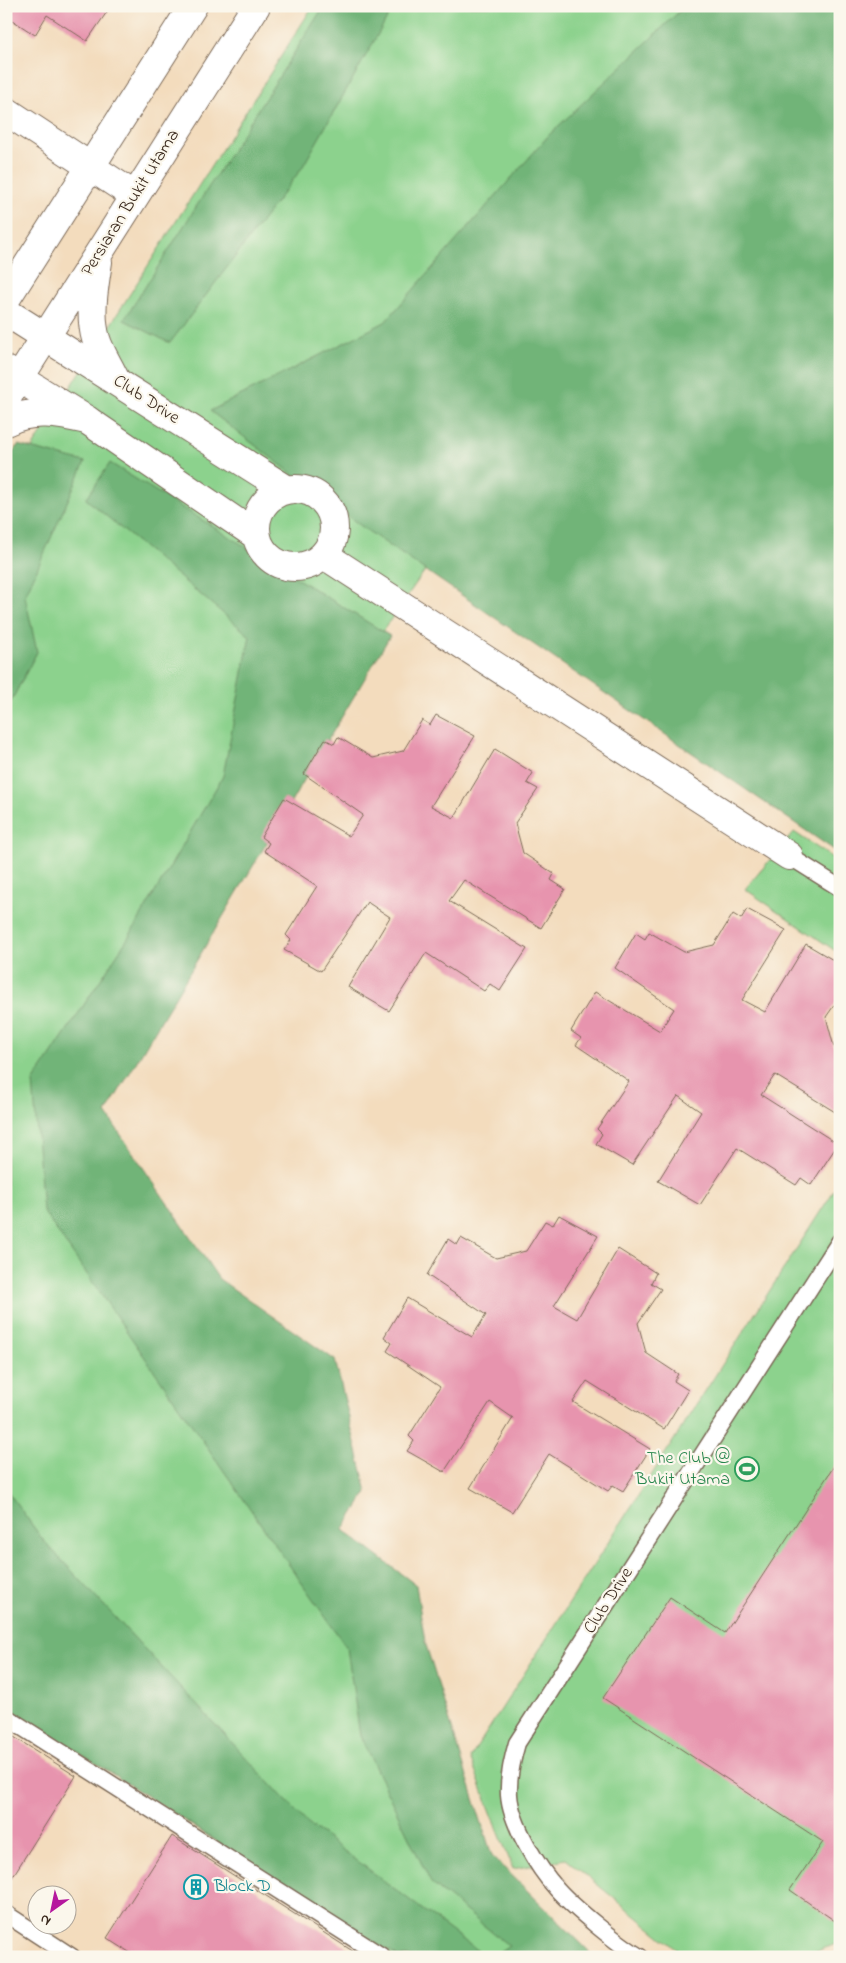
<svg xmlns="http://www.w3.org/2000/svg" width="846" height="1963" font-family="'Indie Flower',sans-serif">
<style>
.green{fill:#8cd28d;stroke:#647e56}
.forest{fill:#71b478;stroke:#566f4b}
.building{fill:#e794ae}
.lines{fill:none;stroke-linecap:round;stroke-linejoin:round}
.service-casing{stroke:#7b6856;stroke-width:19}
.minor-casing{stroke:#7b6856;stroke-width:30}
.tertiary-casing{stroke:#7b6856;stroke-width:30}
.service{stroke:#fff;stroke-width:16}
.minor{stroke:#fff;stroke-width:28}
.tertiary{stroke:#fff;stroke-width:28}
.labels{text-anchor:middle;dominant-baseline:central;stroke-width:4.5;stroke-linejoin:round;paint-order:stroke}
.street-label{font-size:18px;fill:#3b2a1e;stroke:#fbf7ec}
.leisure-label{font-size:18px;fill:#27864d;stroke:#fbf7ec;text-anchor:end}
.culture-label{font-size:18px;fill:#0d838f;stroke:#fbf7ec;text-anchor:start}
</style>
<rect width="100%" height="100%" fill="#fbf7ec"/>
<filter id="ink" filterUnits="userSpaceOnUse"><feTurbulence type="fractalNoise" baseFrequency=".02" numOctaves="2"/><feDisplacementMap in="SourceGraphic" scale="10" xChannelSelector="R" yChannelSelector="G"/><feConvolveMatrix kernelMatrix="1 2 1 2 8 2 1 2 1" color-interpolation-filters="sRGB"/></filter>
<filter id="wash" filterUnits="userSpaceOnUse"><feTurbulence type="fractalNoise" baseFrequency=".0096" numOctaves="4" result="noise"/><feDisplacementMap in="SourceGraphic" scale="20" xChannelSelector="R" yChannelSelector="G"/><feGaussianBlur stdDeviation="1.12" result="paint"/><feColorMatrix in="noise" values="0 0 0 0 0 0 0 0 0 0 0 0 0 0 0 0 0 1.4 0 .05"/><feComposite in="paint" operator="in"/></filter>
<g filter="url(#wash)">
<rect width="100%" height="100%" fill="#f3dcbd"/>
<path class="green" d="M313,6H840L426,569L50,1108L482,1886L575,1957H391L6,1703V489Z
M794,832L840,863V954L745,889Z
M840,1181V1943L798,1957H686L566,1859L513,1869L470,1758Z"/>
<path class="forest" d="M324,6H394L302,168L170,343L124,320Z
M685,6H840V854L365,529L210,411L385,322L549,135Z
M18,445L85,462L25,596L37,652L6,711V463Z
M110,463L390,636L106,1113L219,1279L335,1360L367,1492L343,1530L416,1585L425,1642L492,1856L595,1957H493L509,1946L431,1883L360,1736L347,1648L43,1211L33,1082L130,935L223,776L250,636L86,499Z
M6,1489L43,1540L308,1824L486,1957H398L6,1706Z"/>
<g id="blocks">
<path class="building" d="M6,6H111L87,41L47,15L35,35L6,16Z
M436,715L475,736L431,806L454,818L495,749L533,773L527,783L538,789L515,823L523,853L554,874L551,880L565,889L541,928L464,880L449,901L527,949L500,991L490,984L484,991L426,953L389,1011L348,987L390,917L367,902L321,971L284,950L291,940L286,935L317,886L264,851L269,843L261,837L284,798L349,836L363,815L304,774L325,739L334,744L338,737L373,758L403,751L422,720L430,725Z
M747,909L786,930L742,1000L765,1012L806,944L840,964V997L826,1017L834,1047L840,1051V1115L775,1075L761,1095L838,1144L811,1185L801,1178L796,1185L737,1148L700,1205L658,1181L701,1112L678,1096L632,1165L596,1144L602,1134L597,1129L629,1081L576,1045L581,1038L571,1031L595,992L660,1031L674,1009L615,968L636,933L645,939L649,932L684,952L714,945L733,914L741,919Z
M559,1215L598,1236L554,1306L577,1319L618,1249L656,1273L651,1283L661,1289L638,1323L646,1353L678,1374L674,1381L688,1390L664,1429L587,1381L573,1402L650,1449L623,1491L613,1485L608,1491L549,1454L512,1512L470,1488L513,1418L490,1402L444,1472L407,1451L414,1441L409,1436L440,1387L387,1351L392,1343L384,1337L407,1298L472,1337L486,1315L427,1275L448,1239L457,1245L461,1238L496,1258L526,1251L545,1221L553,1225Z
M840,1457V1914L835,1921L790,1890L823,1842L603,1698L670,1597L725,1633Z
M6,1732L76,1776L11,1879L6,1876Z
M172,1836L362,1957H137L107,1938Z"/>
</g>
</g>
<g filter="url(#ink)">
<use href="#blocks" fill-opacity="0" stroke="#7b6856" stroke-width="1"/>
<g class="lines">
<defs>
<path id="service" d="M789,856L840,888
M6,1717L383,1957
M6,1914L72,1957
M640,1957C619,1945 573,1907 557,1889C538,1868 511,1824 509,1795C508,1777 512,1760 517,1743L840,1241"/>
<path id="minor" d="M6,312L286,489
M6,370L87,420L257,536
M256 528a39 39 0 1 1 78 0a39 39 0 1 1-78 0Z
M324,555L789,856"/>
<path id="tertiary" d="M6,111L135,196
M98,262C94,287 89,315 96,339C100,353 110,367 116,381
M6,299L193,6
M6,399L256,6
M6,422C31,408 61,414 87,420"/>
</defs>
<use href="#service" class="service-casing"/>
<use href="#minor" class="minor-casing"/>
<use href="#tertiary" class="tertiary-casing"/>
<use href="#service" class="service"/>
<use href="#minor" class="minor"/>
<use href="#tertiary" class="tertiary"/>
</g>
</g>
<defs>
<symbol id="stadium-ring" viewBox="-11 -11 22 22"><circle r="9.5" fill="#fbf7ec" stroke="#2e9e5b" stroke-width="1.5"/><path d="M0-5a6.5 5 0 1 0 0 10a6.5 5 0 1 0 0-10ZM-3.5-1.8h7v3.6h-7Z" fill="#2e9e5b"/></symbol>
<symbol id="building-ring" viewBox="-11 -11 22 22"><circle r="9.5" fill="#fbf7ec" stroke="#0f9aa8" stroke-width="1.5"/><path d="M-4-6H4V6H1V3H-1V6H-4ZM-2.5-4.3h1.7v1.8h-1.7ZM.8-4.3h1.7v1.8H.8ZM-2.5-1h1.7V.8h-1.7ZM.8-1h1.7V.8H.8Z" fill="#0f9aa8"/></symbol>
</defs>
<g fill-rule="evenodd">
<use href="#stadium-ring" x="733" y="1455" width="28" height="28"/>
<use href="#building-ring" x="182" y="1873" width="28" height="28"/>
</g>
<g class="labels">
<g class="street-label">
<text transform="translate(131 203) rotate(-58)">Persiaran Bukit Utama</text>
<text transform="translate(146 400) rotate(33)">Club Drive</text>
<text transform="translate(609 1601) rotate(-57)">Club Drive</text>
</g>
<g class="leisure-label">
<text x="730" y="1459">The Club @<tspan x="730" dy="21">Bukit Utama</tspan></text>
</g>
<g class="culture-label">
<text x="214" y="1887">Block D</text>
</g>
</g>
<rect width="846" height="1963" fill="none" stroke="#fbf7ec" stroke-width="25"/>
<g transform="translate(52 1910) rotate(213)"><circle r="24" fill="#fbf7ec" stroke="#aea59a"/>
<path d="M0-4L9 19L0 12L-9 19Z" fill="#b5179e"/>
<text y="-8" font-size="14" font-weight="bold" text-anchor="middle" fill="#3b2a1e">N</text>
</g>
</svg>
